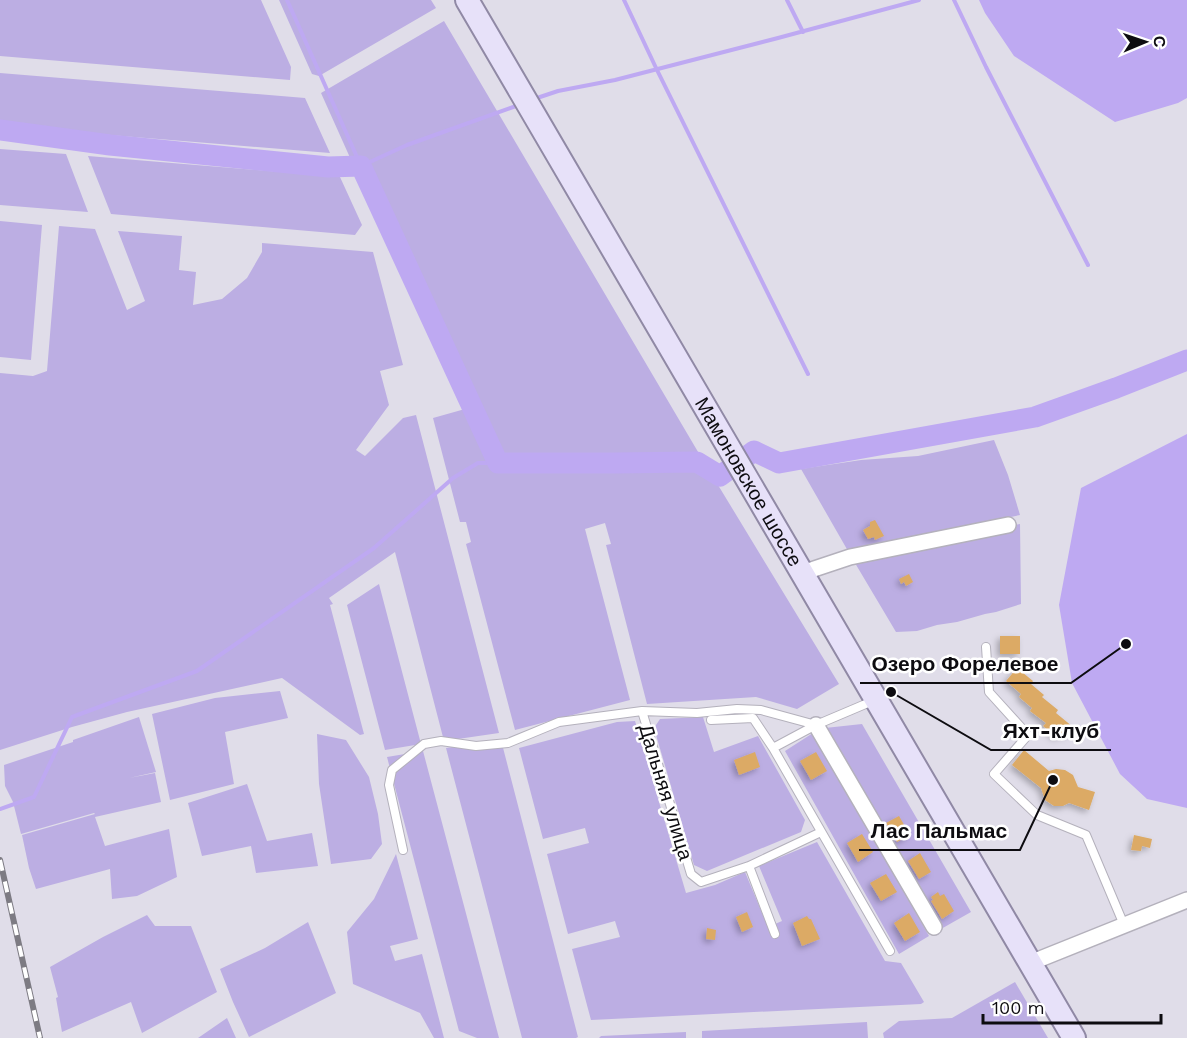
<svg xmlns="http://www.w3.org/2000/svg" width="1187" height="1038" font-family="'Work Sans',sans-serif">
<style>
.green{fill:#bcaee3}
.water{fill:#bea9f2}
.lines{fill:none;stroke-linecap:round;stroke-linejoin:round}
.stream{stroke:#bea9f2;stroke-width:4}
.river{stroke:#bea9f2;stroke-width:21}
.building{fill:#dcaa65;filter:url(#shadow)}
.service-casing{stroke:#b4b1bc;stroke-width:10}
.minor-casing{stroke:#b4b1bc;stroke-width:18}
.primary-casing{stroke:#9089a5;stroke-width:26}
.service{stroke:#fff;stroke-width:8}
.minor{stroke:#fff;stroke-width:15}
.primary{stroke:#e7e1f9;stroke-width:22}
.rail-casing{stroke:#7d7b83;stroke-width:6}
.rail{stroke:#fff;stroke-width:4;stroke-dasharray:11;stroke-linecap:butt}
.labels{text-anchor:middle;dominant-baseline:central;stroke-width:5;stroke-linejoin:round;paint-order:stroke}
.street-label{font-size:20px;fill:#0d0c10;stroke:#fff}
.leader{fill:none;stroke:#0d0c10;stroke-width:2}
.callout-dot{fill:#0d0c10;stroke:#fff;stroke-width:2}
.callout-label{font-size:21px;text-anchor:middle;font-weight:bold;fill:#0d0c10;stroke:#fff;stroke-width:5;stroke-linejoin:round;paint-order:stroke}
</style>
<defs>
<filter id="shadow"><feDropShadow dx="-3" dy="3" stdDeviation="3" flood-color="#0004"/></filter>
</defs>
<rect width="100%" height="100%" fill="#e0dde9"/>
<path class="green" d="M0,0H261L291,67L290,80L0,56Z
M279,0H431L436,8L319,76L312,74Z
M444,21L704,462L839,684L797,709L756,697L647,704L606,545L611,544L605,523L585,529L630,700L515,730L466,544L471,542L466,522H460L433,418L465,409L387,240L321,93Z
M0,73L305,98L330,153L0,126Z
M0,149L66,154L88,212L0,205Z
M88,156L340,177L362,225L355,235L111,214Z
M0,221L42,225L31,360L0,357Z
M59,226L95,229L127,310L145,301L118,231L182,236L179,270L196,272L193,305L222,299L247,278L262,252V243L373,252L403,365L380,371L389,405L356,450L365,456L403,418L416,415L499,733L444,741L395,552L329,598L333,604L330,605L364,734L360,735L282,678L127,712L72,727L0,750V373L33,376L47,371Z
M994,440L1008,475L1020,515L848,551L801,469L861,460L918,456Z
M1020,524L1021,604L996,612L985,614L957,622L937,625L917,631L896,632L852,558Z
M379,584L421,744L385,750L347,605Z
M280,691L288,718L225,732L234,784L170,800L152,714L215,698Z
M139,717L156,772L129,778L155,773L161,802L95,817L105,846L169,829L177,877L137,896L112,899L110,869L36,889L29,868L22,835L95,814L94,813L21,834L13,802L5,786L4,765L73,742V740Z
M703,717L714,752L758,736L805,820L801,832L707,871L694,865L654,728L660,719Z
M635,721L686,893L715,885L745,872L768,927L782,921L759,866L817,842L885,961L901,963L924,1002L921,1004L591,1020L572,949L620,937L615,921L568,934L547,854L589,843L585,828L543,839L519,748L617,722Z
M862,724L971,912L941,929L825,728Z
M813,733L929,936L899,954L785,751Z
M317,734L346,740L369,777L378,814L382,844L371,859L331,864L319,784Z
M501,740L578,1037L576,1038H522L446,748Z
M423,751L499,1038H477L459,1031L387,757Z
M247,784L267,841L312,833L318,866L256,873L251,846L202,856L188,803Z
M396,854L418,939L390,946L395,961L422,954L444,1038H434L420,1013L353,984L347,932L374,899Z
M147,915L155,926H191L217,992L142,1033L131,1002L62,1032L56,998L58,997L50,967L103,937Z
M308,922L336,993L249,1037L233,1002L220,969L265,948Z
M1015,982L1048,1038H884L883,1033L899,1021L952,1018Z
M227,1018L236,1038H198Z
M867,1022L868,1038H702V1031Z
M686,1032V1038H599L601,1036Z"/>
<path class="water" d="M979,0H1187V98L1178,103L1115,122L1014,56L985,13Z
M1187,434V808L1147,799L1120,774L1072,683L1059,605L1081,488Z"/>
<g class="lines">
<path class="stream" d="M287,0L361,166L407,145L516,106
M624,0L657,70L808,374
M787,0L803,32
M954,0L986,67L1088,265
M537,98L558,91L615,80L778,38L919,0
M0,809L34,797L72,717L197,671L374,548L453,478L478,463H498"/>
<path class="river" d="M0,130L110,145L328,167L361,166L498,463H614L697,462L720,476L754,451L779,463L1035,417L1116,388L1187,360"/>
</g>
<path class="building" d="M875,520L884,536L875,540L874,537L868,539L863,530L870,526V522Z
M909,574L913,582L906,586L904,582L901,584L899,579Z
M1000,636H1020V654H1000Z
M1017,668L1033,681L1031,684L1044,695L1042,697L1058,710L1056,713L1073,727L1066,736L1061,733L1057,738L1043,726L1046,723L1030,711L1032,708L1019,697L1021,694L1006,681Z
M1024,750L1049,771L1056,769L1065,770L1073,775L1078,787L1095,792L1089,810L1069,803L1063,806H1054L1045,800L1041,788L1012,765Z
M755,752L760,767L739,775L734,760Z
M816,752L827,771L811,780L800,761Z
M899,816L910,835L897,842L886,823Z
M862,834L873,852L858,862L847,843Z
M1134,835L1152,839L1150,848L1142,846L1141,851L1131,850Z
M920,853L931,872L919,879L908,861Z
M886,874L897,892L881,901L870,883Z
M938,892L940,896L944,894L954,911L942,919L931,901L933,900L931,897Z
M747,912L753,927L742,932L736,917Z
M909,913L920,932L905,941L894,923Z
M807,916L809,919H811L820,939L802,946L793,923Z
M707,928L716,930L715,940L706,939Z"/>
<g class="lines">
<defs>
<path id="service" d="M986,647L989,692L1028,735L994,774L1037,815L1086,835L1124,925
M642,711L691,874L701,882L749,866L821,832
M711,720L753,718L773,748L890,951
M773,748L816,725L875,700
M403,850L389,785L392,770L424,744L441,741L476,746L508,743L559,722L642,711L697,713L737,709L761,710L816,725
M749,866L775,934"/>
<path id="minor" d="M802,573L850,557L1008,525
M816,725L934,927
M1030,963L1187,900"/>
<g id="primary">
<path id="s1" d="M467,0L1074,1038"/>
</g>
</defs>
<use href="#service" class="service-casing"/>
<use href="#minor" class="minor-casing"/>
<use href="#primary" class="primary-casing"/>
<use href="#service" class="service"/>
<use href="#minor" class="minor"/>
<use href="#primary" class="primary"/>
<defs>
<path id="rail" d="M0,860L40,1038"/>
</defs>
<use href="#rail" class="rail-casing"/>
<use href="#rail" class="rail"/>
</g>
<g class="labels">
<g class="street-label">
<text stroke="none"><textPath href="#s1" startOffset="558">Мамоновское шоссе</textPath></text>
<text transform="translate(666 792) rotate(73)">Дальняя улица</text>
</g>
</g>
<path class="leader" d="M1126 644L1071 683H860M891 692L991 750H1111M1053 780L1020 850H859"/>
<g class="callout-dot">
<circle cx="1126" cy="644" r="6"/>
<circle cx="891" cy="692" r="6"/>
<circle cx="1053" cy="780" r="6"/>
</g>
<g class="callout-label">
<text x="965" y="671">Озеро Форелевое</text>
<text x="1051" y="738">Яхт-клуб</text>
<text x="939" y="838">Лас Пальмас</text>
</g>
<g transform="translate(1145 42) rotate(88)" stroke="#ffffff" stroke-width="4.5" paint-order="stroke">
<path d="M0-4.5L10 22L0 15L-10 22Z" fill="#0d0c10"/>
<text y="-9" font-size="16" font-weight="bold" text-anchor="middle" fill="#0d0c10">С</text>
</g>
<path d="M983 1014v9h178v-9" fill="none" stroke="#0d0c10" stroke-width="3"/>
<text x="992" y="1014" font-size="18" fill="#0d0c10" stroke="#ffffff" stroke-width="4.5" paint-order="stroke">100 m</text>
</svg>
